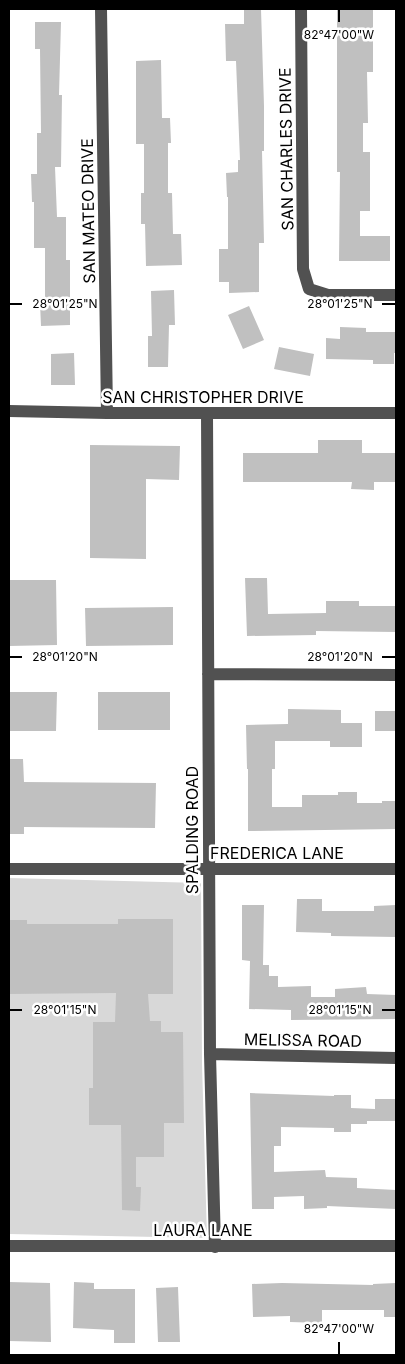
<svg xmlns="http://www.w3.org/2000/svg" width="405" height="1364" font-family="Inter,sans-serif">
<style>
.green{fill:#d8d8d8}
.building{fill:#c0c0c0}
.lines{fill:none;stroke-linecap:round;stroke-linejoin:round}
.minor{stroke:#515151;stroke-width:12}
.ticks{fill:none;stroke:#000;stroke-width:2}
.labels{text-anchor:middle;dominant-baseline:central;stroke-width:5;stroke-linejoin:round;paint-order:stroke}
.street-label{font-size:16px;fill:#000;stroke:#fff}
.ticks-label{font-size:12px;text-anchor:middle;fill:#000;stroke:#fff;stroke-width:5;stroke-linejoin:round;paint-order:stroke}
</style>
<rect width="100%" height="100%" fill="#fff"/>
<path class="green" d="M9,878L201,883L202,1063L207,1238L9,1234Z"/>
<path class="building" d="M244,9H261L264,106V151H262L264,243H259V292L229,293V282H219V249H228V197H227L226,173L238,172V160H240L236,61H226L225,24H244Z
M337,9H373V72H367L368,123H363V152H370V211H360V236H390V261H339L340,172H337Z
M35,22H61L59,95H62L61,167H55L57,217H66V260H70V325L41,326L40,303L45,302V248H34V202H32L31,174H37V133H41L40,49H35Z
M161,60L162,118H170L171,143H168V193H172L173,234H181L182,265L146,266L145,224H141V193H144V144H136V61Z
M174,290L175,325H169L168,367H148V336H152L151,291Z
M249,306L264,340L243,349L228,315Z
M340,327L366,328V332H396V353H394V364H373V360L326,359V338L340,339Z
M279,347L314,354L310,376L274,369Z
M74,353L75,385H51V354Z
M318,440H362V453H396V482H374V490L351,489L352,482H243V453H318Z
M90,445L180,446L179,480L146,479V559L90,558Z
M245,578H267L268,614L326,613V601H359V606H396V632L316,631V635L247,636Z
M9,580H56L57,645L9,646Z
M173,607V645L86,646L85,608Z
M9,692H57L56,731H9Z
M98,692H170V730H98Z
M288,709L341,710V723H362V747H330V741H275V769H272V807H302V795H338V792H357V803H382V801H396V829L248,831V769H247L246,725L288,724Z
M375,711H396V731H375Z
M9,759H23L24,782L156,783L155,828L24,827V834H9Z
M297,899H322V911H374V906L396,905V937L331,936V933L296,932Z
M242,905H264L263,965H269V976H278V987L311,986V997H335V989L366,987L367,994L396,995V1019L291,1020V1010L249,1009L250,961L242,960Z
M118,919H173V994H148L150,1021H161V1032H183L184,1123H164V1157H136V1187H141L140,1211L122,1210L121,1125H89V1088H93V1022H115L116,993L9,994V920H27V924H118Z
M250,1093L334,1096V1095H351V1108L375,1109V1099H396V1121H367V1124H351V1132H334V1128L281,1127V1146H274V1172L325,1170L326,1177L357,1178V1188L396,1190V1209L327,1206V1208L304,1209V1196L274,1197V1209H252Z
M9,1282L50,1283L51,1342L9,1341Z
M74,1282L94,1283V1289H135V1343H114V1330L73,1328Z
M282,1283L373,1285V1284L396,1283V1317H384V1310H322V1323L290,1322V1316L253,1317L252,1284Z
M178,1287L180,1342H158L156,1288Z"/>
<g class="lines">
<path class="minor" d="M101,9L107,413
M301,9L303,269L309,289L328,295H396
M9,411L107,413H396
M207,413L210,1054L215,1247
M208,674L396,675
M9,869H396
M210,1054L396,1058
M9,1246H396"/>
</g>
<path class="ticks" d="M339,10V22M10,304H22M382,304H395M10,657H22M382,657H395M10,1010H22M382,1010H395M339,1342V1354"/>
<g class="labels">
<g class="street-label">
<text transform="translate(286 149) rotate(-91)">SAN CHARLES DRIVE</text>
<text transform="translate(88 211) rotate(-91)">SAN MATEO DRIVE</text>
<text x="203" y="397">SAN CHRISTOPHER DRIVE</text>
<text transform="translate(192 830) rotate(-90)">SPALDING ROAD</text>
<text x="277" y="853">FREDERICA LANE</text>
<text transform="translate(303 1040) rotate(1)">MELISSA ROAD</text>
<text x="203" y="1230">LAURA LANE</text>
</g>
</g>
<g class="ticks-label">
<text x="339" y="39">82°47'00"W</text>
<text x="65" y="308">28°01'25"N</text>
<text x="340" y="308">28°01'25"N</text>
<text x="65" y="661">28°01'20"N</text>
<text x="340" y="661">28°01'20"N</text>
<text x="65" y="1014">28°01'15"N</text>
<text x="340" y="1014">28°01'15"N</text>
<text x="339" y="1333">82°47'00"W</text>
</g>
<rect width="405" height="1364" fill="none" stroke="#000000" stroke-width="20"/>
</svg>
